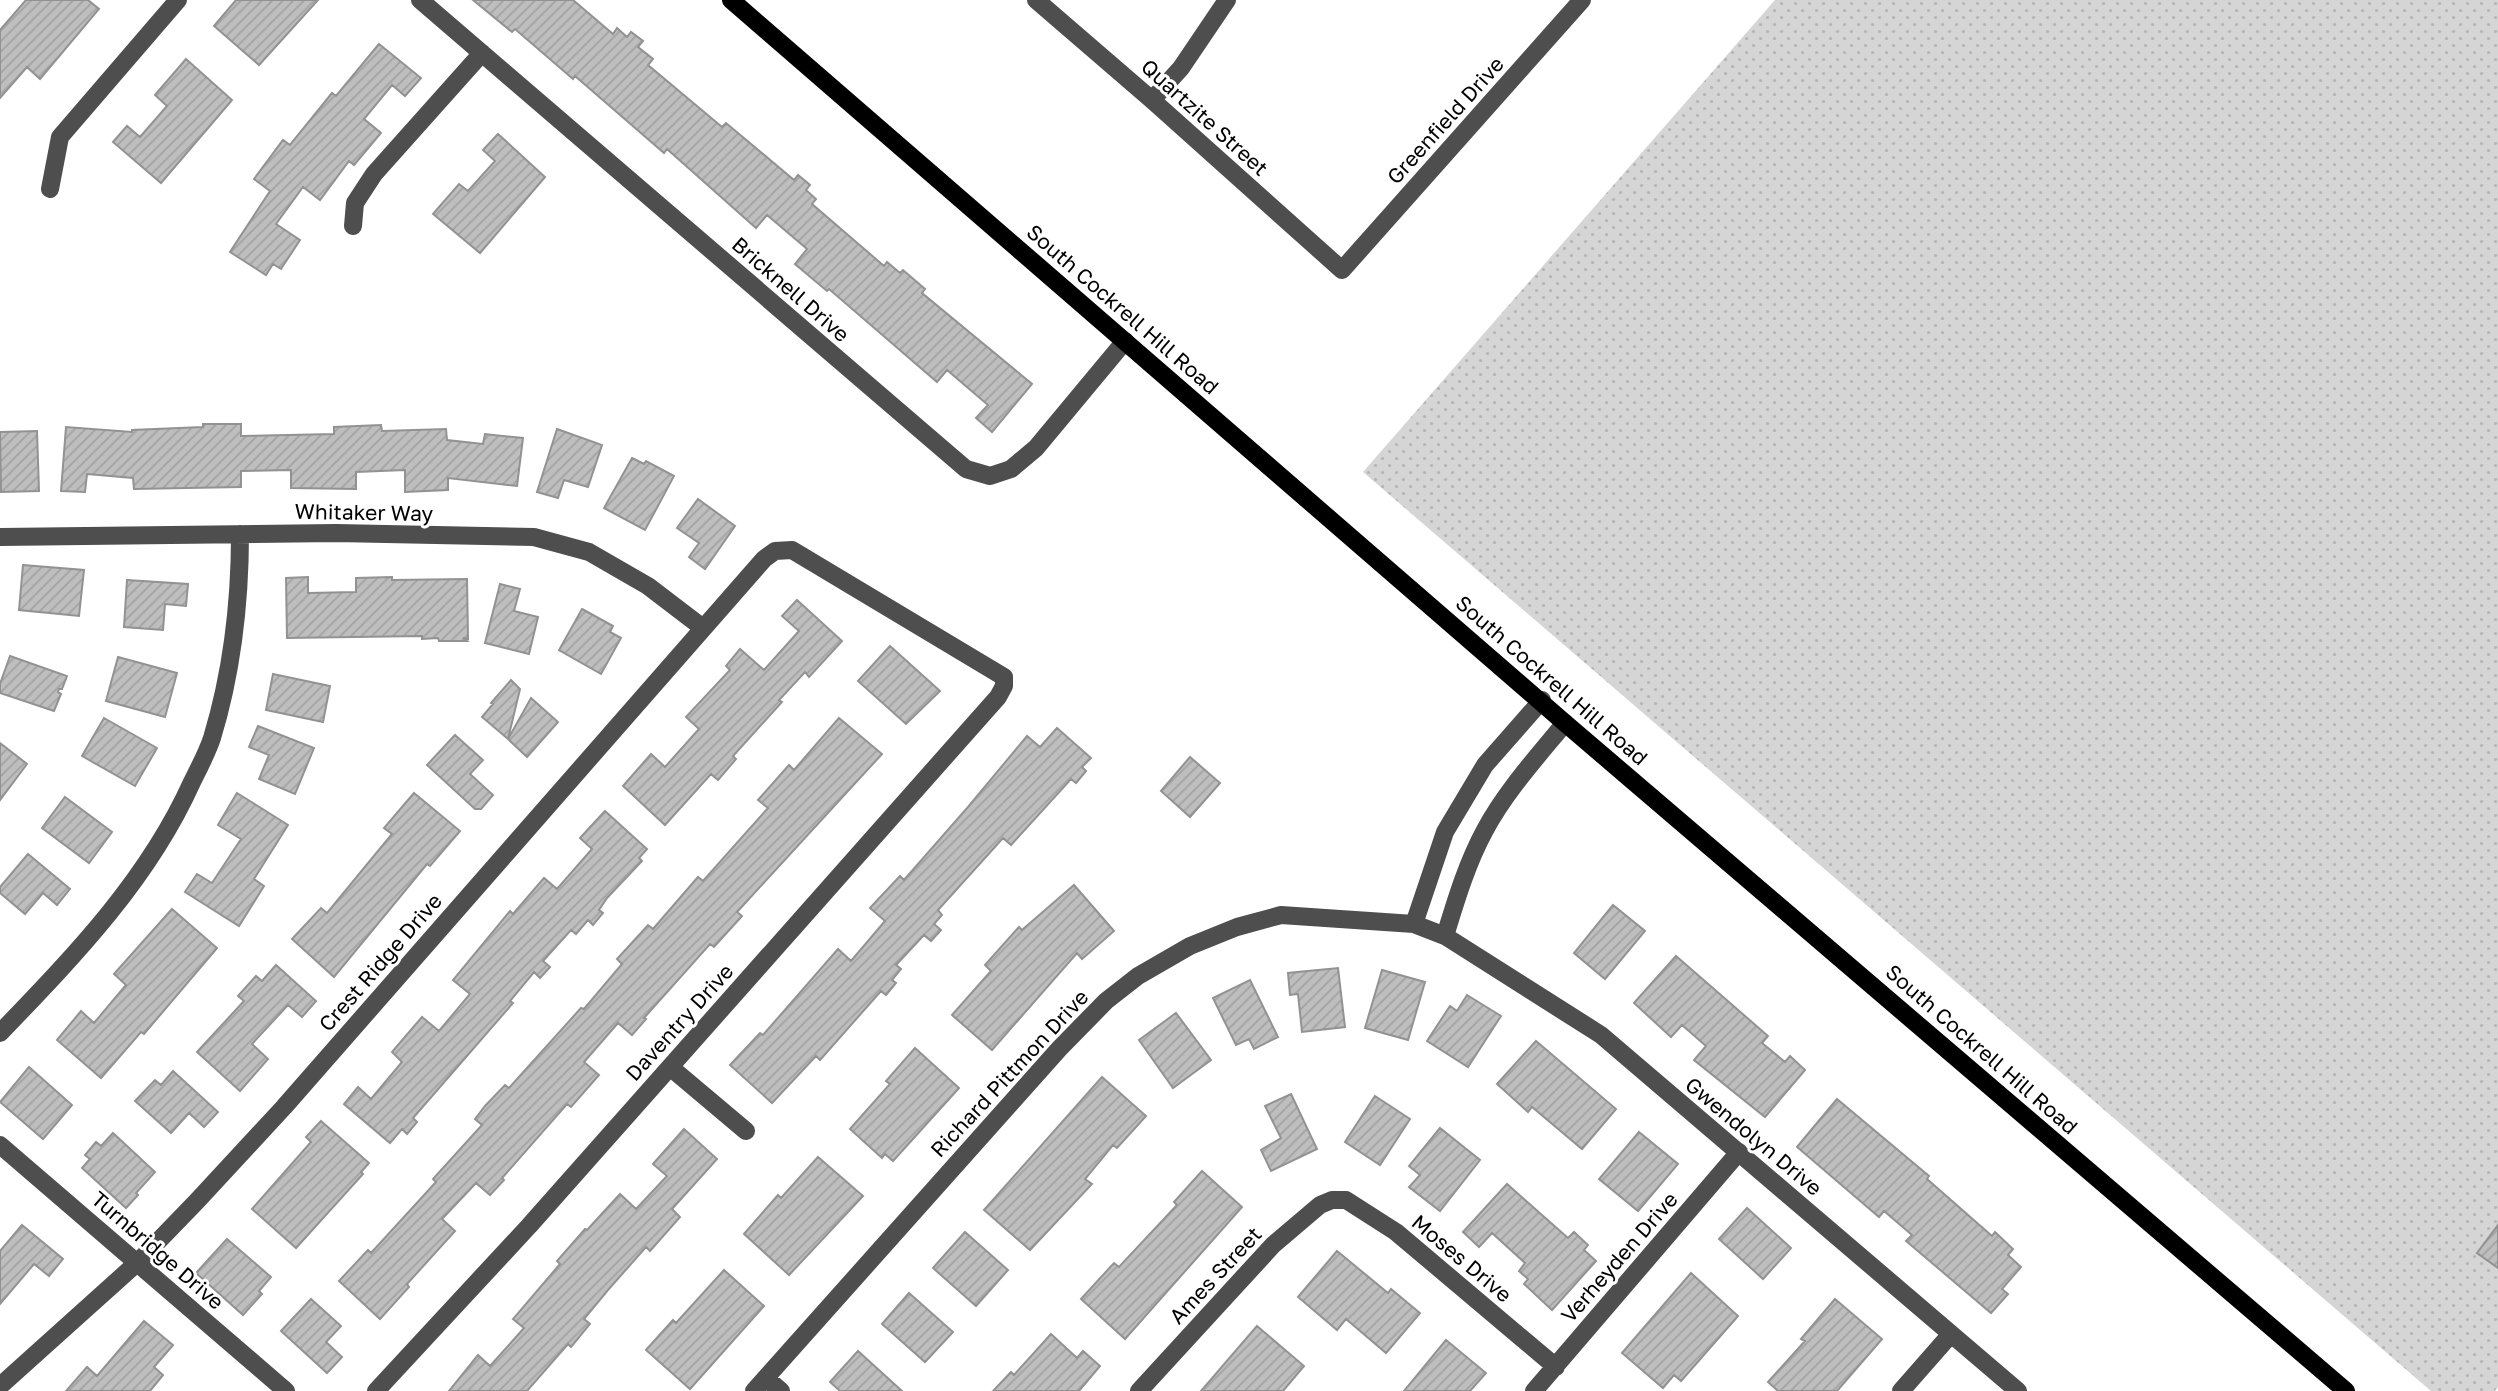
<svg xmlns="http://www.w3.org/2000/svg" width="2498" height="1391" font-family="'Golos Text',sans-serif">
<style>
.grass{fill:url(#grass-dots)}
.building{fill:url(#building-hatch);stroke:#929292;stroke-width:2}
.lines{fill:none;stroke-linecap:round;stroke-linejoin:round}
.minor{stroke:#4e4e4e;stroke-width:18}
.major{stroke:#000;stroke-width:18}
.labels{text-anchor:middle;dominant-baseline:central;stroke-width:6;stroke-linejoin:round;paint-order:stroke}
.street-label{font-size:21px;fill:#000;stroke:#fff}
</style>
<defs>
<pattern id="grass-dots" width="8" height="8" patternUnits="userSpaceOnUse" patternTransform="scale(1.75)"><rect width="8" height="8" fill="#d5d5d5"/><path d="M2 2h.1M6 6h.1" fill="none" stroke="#b5b5b5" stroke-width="1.8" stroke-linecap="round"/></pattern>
<pattern id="building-hatch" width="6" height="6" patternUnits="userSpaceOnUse" patternTransform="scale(1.75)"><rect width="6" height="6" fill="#bebebe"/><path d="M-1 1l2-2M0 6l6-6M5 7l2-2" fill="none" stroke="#a2a2a2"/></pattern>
</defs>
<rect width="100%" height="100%" fill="#fff"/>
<path class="grass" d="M1775,0H2498V1387L2495,1391H2431L1363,472Z"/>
<path class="building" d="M26,0H88L99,9L40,79L27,67L0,98V30Z
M236,0H318L259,65L214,26Z
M473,0H573L613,34L617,28L627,37L631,32L643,41L638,47L653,59L648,65L722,127L726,123L794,180L798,175L810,185L806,190L816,199L812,204L884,266L887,262L900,273L903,270L925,289L922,293L1032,384L992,432L976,418L988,405L947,370L937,382L829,289L827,291L795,264L807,249L767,215L756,228L667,149L664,153L575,76L573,79L515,29L512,32Z
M379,44L421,78L405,96L392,85L364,119L381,133L354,165L349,161L320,200L303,187L276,224L300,240L281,269L273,264L266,275L230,252L270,191L254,179L283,140L290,145L332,93L336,96Z
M186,59L232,100L161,183L113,142L127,126L140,137L167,106L155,95Z
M498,134L545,177L480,253L433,214L459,184L468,191L495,161L483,150Z
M203,424H241V436L334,434V427L381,425L382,431L446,429L447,440L483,444L485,434L523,438L517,486L448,478V490L405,492V470L356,472V489L291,488V470L241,471V487L134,489L133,478L87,474L85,492L61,491L66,427L132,432V430L203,427Z
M557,429L602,445L588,487L564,480L558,498L537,492Z
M37,431L39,491L1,492L0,432Z
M632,458L644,464L646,461L674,476L645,530L604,508Z
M698,499L735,526L705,569L689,557L699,543L677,528Z
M23,565L84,570L79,616L19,610Z
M308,577V593L356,592V578L392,577V580L467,579L468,639L463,638L467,641H439L438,638L422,639V636L287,638L286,578Z
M127,580L188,584L186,606L165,604L163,630L124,627Z
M500,584L520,589L514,611L538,617L529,654L485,643Z
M797,600L842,641L809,677L805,672L779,700L782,702L733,756L736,759L718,780L711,774L665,825L623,786L651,754L665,767L699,729L686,717L730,670L726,666L740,649L764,670L799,631L782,616Z
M582,609L613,626L610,632L621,638L601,674L559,650Z
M890,646L940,691L906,724L858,681Z
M10,656L67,676L62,689H59L58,692L61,694L54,711L0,693V684Z
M118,657L177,673L165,717L106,701Z
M273,674L330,686L323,722L266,710Z
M511,680L520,689L508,739L482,717L493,704L491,703Z
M531,698L558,722L527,757L508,739Z
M104,718L157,748L135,786L82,756Z
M839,718L882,754L737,912L742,916L714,947L710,944L644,1018L646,1019L632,1035L618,1023L584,1062L599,1075L571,1107L567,1104L502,1178L504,1180L490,1195L476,1183L442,1219L455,1231L407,1284L409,1287L380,1319L339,1281L368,1250L371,1253L436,1182L433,1179L482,1125L475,1119L485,1106L505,1085L509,1088L581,1008L584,1009L622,964L617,959L648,925L653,929L698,877L703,881L768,808L758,800L789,765L794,770Z
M258,726L314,748L295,794L259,779L269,755L249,747Z
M1057,728L1091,758L1082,767L1086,771L1076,783L1071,779L1011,845L1003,838L938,910L942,915L934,924L941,930L931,941L924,935L896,965L901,969L892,980L896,983L886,995L881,991L820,1060L816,1056L772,1103L730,1065L760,1033L763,1035L838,949L851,961L885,921L870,908L900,876L904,880L968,807L1027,736L1040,747Z
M455,735L483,760L470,774L493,795L481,809H475L427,765Z
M0,743L27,764L0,800Z
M1190,757L1220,783L1190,817L1161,791Z
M237,793L288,825L254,879L264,886L239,926L185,892L197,874L212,883L241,839L218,825Z
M414,793L460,831L430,866L427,864L334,977L292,939L321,908L327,913L392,834L384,828Z
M65,797L112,832L89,863L42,828Z
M605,811L647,849L639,858L642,861L607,898L599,910L603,913L593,925L588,920L576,934L571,930L543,961L550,967L540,978L534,972L510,1001L513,1003L413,1118L417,1122L407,1134L402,1129L390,1143L344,1104L358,1087L371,1099L402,1062L392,1052L422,1017L439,1031L470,994L453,980L510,911L513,914L544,878L557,889L592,849L580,838Z
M28,854L70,889L57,905L43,893L25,914L0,893V887Z
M1074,885L1114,931L1082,959L1077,953L992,1050L952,1015L991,971L985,965L1019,927L1022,930Z
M1613,905L1645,931L1605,979L1574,953Z
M172,909L217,948L144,1034L141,1032L101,1078L57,1040L81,1011L94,1023L126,985L114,974Z
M1676,956L1768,1036L1762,1043L1785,1062L1790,1056L1805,1070L1765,1117L1694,1060L1706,1046L1682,1025L1671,1037L1634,1003Z
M276,965L316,1001L302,1017L288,1005L252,1044L268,1059L240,1091L197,1052L244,1001L238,996L256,976L262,981Z
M1338,968L1345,1027L1302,1032L1298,994L1290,995L1288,973Z
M1382,970L1425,982L1408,1040L1365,1028Z
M1250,980L1278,1037L1254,1049L1249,1039L1236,1045L1213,998Z
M1467,995L1501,1016L1468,1067L1427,1041L1450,1006L1457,1011Z
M1176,1013L1211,1060L1173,1088L1139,1040Z
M1536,1041L1616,1109L1582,1149L1532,1107L1528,1112L1497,1084Z
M915,1048L959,1088L893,1161L885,1154L882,1158L850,1129L890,1084L886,1081Z
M29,1067L72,1105L43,1139L0,1102Z
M173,1071L218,1112L204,1127L189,1113L171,1133L135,1101L155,1080L161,1085Z
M1102,1077L1146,1116L1117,1148L1113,1145L1085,1179L1092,1184L1030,1250L984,1210Z
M1291,1094L1317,1149L1271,1171L1261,1150L1281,1138L1265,1106Z
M1375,1096L1410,1119L1380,1165L1345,1142Z
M1837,1099L1929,1176L1927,1179L1992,1236L1995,1232L2013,1249L2008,1255L2021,1267L2002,1289L2008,1294L1991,1313L1906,1241L1912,1235L1884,1211L1879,1217L1797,1147Z
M321,1121L369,1163L361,1172L363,1174L296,1248L252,1209L311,1142L306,1137Z
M1440,1128L1480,1160L1440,1211L1409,1187L1420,1175L1409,1166Z
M684,1129L717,1159L672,1209L680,1217L650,1251L646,1247L608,1290L584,1319L590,1324L571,1347L568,1344L527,1391H449L478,1355L490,1366L524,1328L513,1319L560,1264L557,1261L585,1229L587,1230L620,1194L636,1209L667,1176L653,1164Z
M1639,1132L1678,1164L1638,1211L1599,1179Z
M113,1133L155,1172L136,1193L138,1195L126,1208L82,1168L90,1159L85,1155L96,1142L101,1146Z
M818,1157L863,1196L789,1275L744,1234L778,1195L781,1198Z
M1202,1171L1242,1207L1125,1339L1081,1299L1114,1263L1119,1267L1177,1205L1174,1202Z
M1507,1184L1568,1238L1574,1232L1588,1245L1584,1250L1596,1261L1552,1310L1524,1284L1528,1279L1519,1271L1525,1263L1492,1233L1479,1247L1463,1232Z
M1747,1208L1791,1248L1763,1279L1719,1239Z
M22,1225L63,1259L49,1276L34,1264L0,1304V1251Z
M2498,1225V1268L2477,1253Z
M965,1232L1008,1270L976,1306L933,1268Z
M227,1239L271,1277L259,1291L262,1294L243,1315L196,1273Z
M1337,1251L1388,1293L1391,1289L1420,1313L1386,1353L1346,1319L1337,1330L1298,1297Z
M724,1270L764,1306L690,1389L646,1350L673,1320L676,1323Z
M1691,1273L1738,1316L1681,1381L1674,1375L1663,1388L1622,1353Z
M909,1293L953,1332L925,1362L882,1324Z
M311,1299L341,1326L326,1342L342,1357L327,1373L281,1331Z
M1835,1299L1882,1339L1837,1391H1778L1768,1382L1805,1341L1801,1339Z
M144,1321L173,1345L154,1367L163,1375L150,1391H66L87,1367L97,1376Z
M1257,1326L1304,1366L1283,1391H1201Z
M1051,1334L1077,1358L1083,1351L1100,1366L1079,1391H993L1011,1372L1014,1375Z
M1446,1340L1486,1373L1470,1391H1404Z
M858,1351L902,1391H840L830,1382Z"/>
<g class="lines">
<path class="minor" d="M420,0L966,469L990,476L1011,469L1036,448L1125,341
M1036,0L1152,100L1342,270L1582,0
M1152,100L1181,68L1227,0
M50,189L60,137L178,0
M353,226L355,203L374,174L482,53
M0,537L336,533L534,537L589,552L648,586L703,628
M1414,924L1445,832L1485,765L1542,700
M1445,936C1456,900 1467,863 1485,830C1506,791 1537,757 1565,723
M0,1033C74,956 148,880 192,782C199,768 207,753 212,738C232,672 240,603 240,534
M670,1067L746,1131
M0,1145L286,1391
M766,1378L781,1391
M0,1386L138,1262L197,1201L284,1107L764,559L775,551L792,550L1004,677V686L998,697L529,1226L376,1391
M754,1391L1059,1049L1106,1001L1138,976L1190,946L1237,927L1281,915L1414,924L1445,936L1601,1035L2018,1391
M1139,1391L1273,1245L1320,1205L1332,1200H1346L1396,1232L1556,1367
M1534,1391L1739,1152
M1901,1391L1951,1334"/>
<path class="major" d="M731,0L1565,723L2346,1391"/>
</g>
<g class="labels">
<g class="street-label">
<text transform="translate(1205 117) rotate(42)">Quartzite Street</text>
<text transform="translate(1445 120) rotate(-48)">Greenfield Drive</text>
<text transform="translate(791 289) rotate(41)">Bricknell Drive</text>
<text transform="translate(1123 309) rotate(41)">South Cockrell Hill Road</text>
<text transform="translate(364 512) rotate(1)">Whitaker Way</text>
<text transform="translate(1552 680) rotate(41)">South Cockrell Hill Road</text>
<text transform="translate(380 962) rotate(-49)">Crest Ridge Drive</text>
<text transform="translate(679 1022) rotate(-48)">Daventry Drive</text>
<text transform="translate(1982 1049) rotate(41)">South Cockrell Hill Road</text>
<text transform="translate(1009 1073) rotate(-47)">Richard Pittmon Drive</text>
<text transform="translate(1754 1136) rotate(40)">Gwendolyn Drive</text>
<text transform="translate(158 1250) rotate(41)">Turnbridge Drive</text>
<text transform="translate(1619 1257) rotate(-49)">Verheyden Drive</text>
<text transform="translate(1462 1258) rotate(40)">Moses Drive</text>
<text transform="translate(1215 1275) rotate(-47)">Ames Street</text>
</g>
</g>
</svg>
